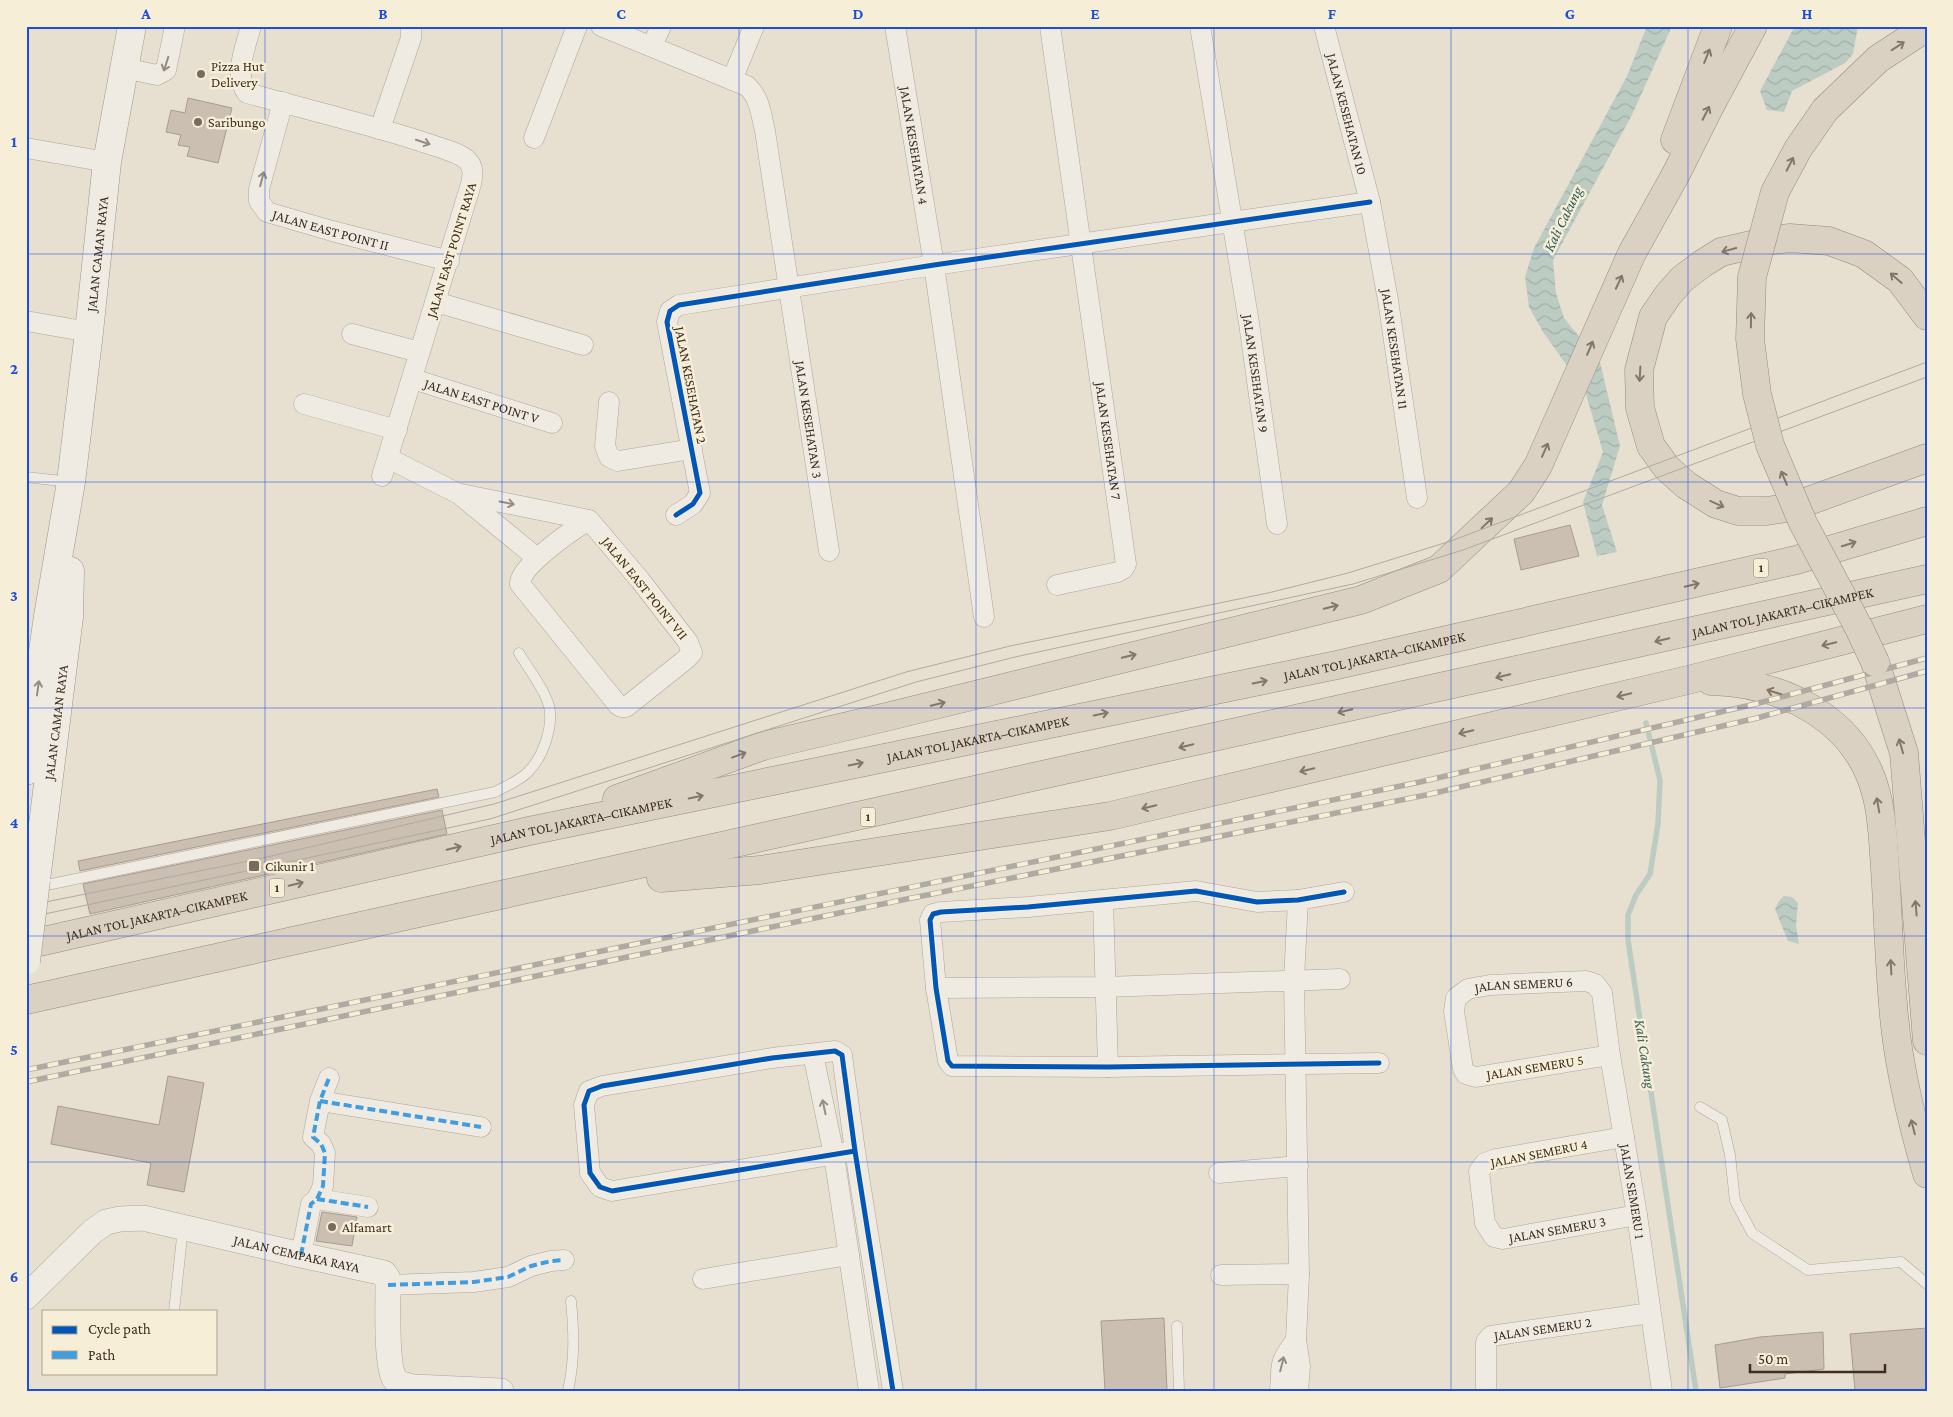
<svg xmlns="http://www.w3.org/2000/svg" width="1953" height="1417" font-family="'Crimson Pro',serif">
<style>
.water{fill:url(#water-waves)}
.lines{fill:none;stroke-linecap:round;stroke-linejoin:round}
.stream{stroke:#bcccc2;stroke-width:5.5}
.building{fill:#cbbfb2;stroke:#a89c90}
.service-casing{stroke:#ada599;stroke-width:11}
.minor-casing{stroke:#ada599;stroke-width:21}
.tertiary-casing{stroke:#ada599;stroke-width:26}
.secondary-casing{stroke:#9c958a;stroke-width:29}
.motorway-casing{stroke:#928b80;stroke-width:29}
.service{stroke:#efebe3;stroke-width:10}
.minor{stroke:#efebe3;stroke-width:20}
.tertiary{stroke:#efebe3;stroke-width:25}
.secondary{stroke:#efebe3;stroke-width:28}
.motorway{stroke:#dad1c2;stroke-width:28}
.tram{stroke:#afaaa2;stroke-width:1}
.rail-casing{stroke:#afaaa2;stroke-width:5.5}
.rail{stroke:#f7eed8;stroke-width:4;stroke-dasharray:11;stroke-linecap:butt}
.secondary-bridge-casing{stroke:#9c958a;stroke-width:29;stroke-linecap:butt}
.motorway-bridge-casing{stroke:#928b80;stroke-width:29;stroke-linecap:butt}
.secondary-bridge{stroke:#efebe3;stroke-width:28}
.motorway-bridge{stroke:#dad1c2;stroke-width:28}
.quiet{stroke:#3f9de0;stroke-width:4;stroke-dasharray:8 4;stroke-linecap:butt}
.cycleway-casing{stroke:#f7eed8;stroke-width:8}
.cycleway{stroke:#0057b8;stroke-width:5}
.oneway{stroke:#847769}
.oneway2{stroke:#968c82}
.grid{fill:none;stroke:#1d4ed8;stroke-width:1;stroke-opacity:0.55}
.poi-dot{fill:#786c5e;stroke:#f7eed8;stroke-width:2}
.labels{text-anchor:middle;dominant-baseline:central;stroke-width:5;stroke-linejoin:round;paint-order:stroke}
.shield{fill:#f7eed8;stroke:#756857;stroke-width:1}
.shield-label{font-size:12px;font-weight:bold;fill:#3d2e20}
.poi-label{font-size:14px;fill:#3d2e20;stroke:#f7eed8;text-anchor:start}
.street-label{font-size:14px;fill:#3d2e20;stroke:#f7eed8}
.water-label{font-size:15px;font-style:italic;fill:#2f5d5a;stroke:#f7eed8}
.neatline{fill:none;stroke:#1d4ed8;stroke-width:2}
.grid-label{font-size:16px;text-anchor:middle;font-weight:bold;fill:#1d4ed8}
</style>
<defs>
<pattern id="water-waves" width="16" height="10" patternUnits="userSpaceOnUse" patternTransform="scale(1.25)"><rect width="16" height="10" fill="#bcccc2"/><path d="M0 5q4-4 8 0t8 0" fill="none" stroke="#a2b0a6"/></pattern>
</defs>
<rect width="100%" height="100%" fill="#e7e0d1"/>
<path class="water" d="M1647,26H1672L1632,115L1553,260L1556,293L1564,318L1600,362L1620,446L1602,505L1617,552L1597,556L1583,502L1603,452L1585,391L1543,332L1529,307L1525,277L1534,248L1627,76Z
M1795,26H1858L1853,54L1845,63L1792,91L1784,112L1767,110L1760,91Z
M1784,896L1792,897L1798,903L1796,926L1799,944L1788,941L1775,909L1779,901Z"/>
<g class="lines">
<path class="stream" d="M1646,723L1660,780L1658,824L1650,874L1636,895L1628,915V940L1696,1391"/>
</g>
<path class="building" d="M188,98L232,108L218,163L187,156L190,147L178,145L181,135L166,132L171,110L185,113Z
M1570,525L1579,556L1521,570L1514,539Z
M437,789L439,797L80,871L78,861Z
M442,810L447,834L90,914L83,884Z
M168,1076L204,1083L184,1192L147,1185L151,1163L51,1144L58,1106L159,1125Z
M322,1212L357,1217L352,1246L316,1241Z
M1164,1318L1167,1391H1105L1101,1321Z
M1927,1328V1391H1855L1850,1334Z
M1823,1332L1824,1369L1785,1374V1378L1720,1388L1715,1345L1760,1337Z"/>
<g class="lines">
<defs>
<path id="service" d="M26,477L70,482
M37,887L495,792C506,786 519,781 528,772C544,756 556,721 547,700C540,683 528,668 519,653
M1700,1107L1722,1120L1730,1155L1735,1201L1752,1233L1808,1270L1901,1262L1927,1284
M174,1311L183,1228
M1177,1326L1179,1391
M568,1391C575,1358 574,1333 571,1301"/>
<g id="minor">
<path d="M251,26C246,46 233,75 247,93C305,109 363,123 420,141C433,146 457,151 467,160C474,167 473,175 471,184L382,476"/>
<path id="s1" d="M601,26L747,86C760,98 761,114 765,131L829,551"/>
<path id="s2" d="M895,26L934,265L984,617"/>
<path id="s3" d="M1050,26L1126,564L1123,569L1118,572L1057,585"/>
<path id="s4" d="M1200,26L1249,323L1277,524"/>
<path id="s5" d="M1324,26L1370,202L1388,300L1417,498"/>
<path d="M652,46L661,26"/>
<path d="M124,68L157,75L166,70L175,26"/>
<path d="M732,80L754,26"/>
<path id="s6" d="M283,102L259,189V201L267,212L332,231L449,261"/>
<path d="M380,129L411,38V26"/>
<path d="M534,138L577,26"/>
<path d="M26,148L107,162"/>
<path d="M436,302L583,345"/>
<path d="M26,321L89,332"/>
<path d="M352,334L419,352"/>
<path id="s7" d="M413,379L552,423"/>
<path d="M609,402L605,446L609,457L618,461L692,449"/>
<path d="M304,404L397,430"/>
<path d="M388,458L459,494L537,558"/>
<path d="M461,494L589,520"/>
<path d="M676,515L693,504L700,493L667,322L670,311L679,305L934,265L1370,202"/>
<path d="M589,520L640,580L688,642L692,653L685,660L626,707H621L618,705L520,584C518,567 574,529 589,520Z"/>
<path d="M1344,892L1298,900L1257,902L1196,891L1028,907L941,912L933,914L930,920L936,988L948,1061L952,1066L1108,1067L1379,1063"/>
<path d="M1103,900L1108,1067"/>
<path d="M1298,900L1294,980L1299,1274L1296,1340L1300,1366L1298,1391"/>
<path d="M936,988L1105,987L1340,979"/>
<path d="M813,1054L834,1155L869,1391"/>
<path id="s8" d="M1610,1055L1476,1077L1466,1074L1463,1069L1454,1011L1456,998L1468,989L1490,985L1586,981L1595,984L1602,993L1610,1055L1637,1215L1662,1391"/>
<path d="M320,1101L481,1127"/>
<path id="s9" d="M1624,1137L1496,1159L1485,1163L1479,1171L1485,1223L1494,1237L1503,1239L1637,1215"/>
<path d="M855,1151L612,1191L600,1187L590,1173L584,1105L589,1091L602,1086L772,1058L835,1051L842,1055L855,1151L893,1391"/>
<path d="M1219,1173L1298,1166"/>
<path d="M317,1199L368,1207"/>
<path d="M301,1255L311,1204L317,1199L323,1186L325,1153L321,1144L313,1137L320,1101L329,1078"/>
<path d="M1221,1275L1299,1274"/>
<path d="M703,1279L849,1255"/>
<path d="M388,1285L474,1282L508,1277L531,1266L551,1261L564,1260"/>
<path d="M1280,1391C1282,1363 1278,1364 1296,1340"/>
<path id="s10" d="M1486,1391V1342L1491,1336L1650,1313"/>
</g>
<g id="tertiary">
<path id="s11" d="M26,1297L92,1232L106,1222L120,1219L143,1218L301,1255L384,1273L387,1277L388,1285C388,1305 386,1363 394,1378C398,1385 406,1385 414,1387L501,1391"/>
</g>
<g id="secondary">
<path id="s12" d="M26,771L48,616L71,482L89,332L107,162L132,26"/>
<path id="s13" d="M36,880L69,617L70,571"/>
</g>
<g id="motorway">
<path d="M1675,140L1718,26"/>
<path d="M1927,316L1900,280L1864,254L1829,241L1790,238L1773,240L1721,252L1702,264L1682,279L1668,295L1653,317L1639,370L1640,408L1651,446L1667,468L1686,485L1716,504L1738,511H1767L1792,507L1927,458"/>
<path d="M1875,662L1904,753L1927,1041"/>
<path d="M1711,681C1785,683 1859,720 1877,797C1883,821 1883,844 1885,868C1888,914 1889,959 1893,1004C1897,1062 1911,1119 1927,1174"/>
<path d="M617,799L763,746L890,716L1361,600L1439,569L1521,492L1538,466L1632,253L1676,174L1709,108L1753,26"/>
<path d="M661,878L760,870L1110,816L1688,680L1927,619"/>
<path id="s14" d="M26,945L529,831L1337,665L1796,560L1927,521"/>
<path id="s15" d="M26,1000C661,864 1295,725 1927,579"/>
</g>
</defs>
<use href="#service" class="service-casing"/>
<use href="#minor" class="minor-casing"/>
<use href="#tertiary" class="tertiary-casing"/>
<use href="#secondary" class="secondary-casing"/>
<use href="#motorway" class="motorway-casing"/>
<use href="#service" class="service"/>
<use href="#minor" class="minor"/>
<use href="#tertiary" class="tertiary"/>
<use href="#secondary" class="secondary"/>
<use href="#motorway" class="motorway"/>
<path class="tram" d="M26,906L254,860L494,804L906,672L1010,646L1268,593L1348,573L1451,541L1927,362
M26,918L490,819L916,682L1015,657L1353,584L1463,550L1927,377"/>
<defs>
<path id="rail" d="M26,1070L1420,782L1755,704L1927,658
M26,1082L897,901L1426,795L1757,718L1927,671"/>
</defs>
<use href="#rail" class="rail-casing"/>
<use href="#rail" class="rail"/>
<defs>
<path id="secondary-bridge" d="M26,961L36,880"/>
<path id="motorway-bridge" d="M1875,662L1859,628L1803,523L1770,445L1757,394L1750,339L1752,277L1775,192L1798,149L1825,110L1878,59L1927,27"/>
</defs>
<use href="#secondary-bridge" class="secondary-bridge-casing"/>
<use href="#motorway-bridge" class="motorway-bridge-casing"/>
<use href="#secondary-bridge" class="secondary-bridge"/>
<use href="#motorway-bridge" class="motorway-bridge"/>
<path class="quiet" d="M320,1101L481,1127
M317,1199L368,1207
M301,1255L311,1204L317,1199L323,1186L325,1153L321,1144L313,1137L320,1101L329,1078
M388,1285L474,1282L508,1277L531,1266L551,1261L564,1260"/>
<defs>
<path id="cycleway" d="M676,515L693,504L700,493L667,322L670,311L679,305L934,265L1370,202
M1344,892L1298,900L1257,902L1196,891L1028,907L941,912L933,914L930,920L936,988L948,1061L952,1066L1108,1067L1379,1063
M855,1151L612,1191L600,1187L590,1173L584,1105L589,1091L602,1086L772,1058L835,1051L842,1055L855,1151L893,1391"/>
</defs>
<use href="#cycleway" class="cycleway-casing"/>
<use href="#cycleway" class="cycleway"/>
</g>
<defs><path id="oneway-shaft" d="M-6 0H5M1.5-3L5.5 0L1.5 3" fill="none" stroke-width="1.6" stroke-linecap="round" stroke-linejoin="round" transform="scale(1.25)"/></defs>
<g class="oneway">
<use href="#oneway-shaft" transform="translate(1898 46) rotate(-33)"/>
<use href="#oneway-shaft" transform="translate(1707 56) rotate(-68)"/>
<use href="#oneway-shaft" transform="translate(1706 113) rotate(-63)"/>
<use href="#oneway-shaft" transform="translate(1790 164) rotate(-63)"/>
<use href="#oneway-shaft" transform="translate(1729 250) rotate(165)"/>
<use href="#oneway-shaft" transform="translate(1896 278) rotate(-139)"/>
<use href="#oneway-shaft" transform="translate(1619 282) rotate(-65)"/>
<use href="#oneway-shaft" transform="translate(1751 320) rotate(-89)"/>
<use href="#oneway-shaft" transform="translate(1590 348) rotate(-67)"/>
<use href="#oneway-shaft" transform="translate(1640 374) rotate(93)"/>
<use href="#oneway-shaft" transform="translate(1545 450) rotate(-66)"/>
<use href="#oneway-shaft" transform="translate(1784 478) rotate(-113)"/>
<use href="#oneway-shaft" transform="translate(1717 504) rotate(24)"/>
<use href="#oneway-shaft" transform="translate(1487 523) rotate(-43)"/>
<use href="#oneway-shaft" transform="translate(1849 544) rotate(-17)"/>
<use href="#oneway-shaft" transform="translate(1692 585) rotate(-13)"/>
<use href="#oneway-shaft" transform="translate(1331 607) rotate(-14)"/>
<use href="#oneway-shaft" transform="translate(1662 640) rotate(167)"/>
<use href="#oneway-shaft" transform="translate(1829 644) rotate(166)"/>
<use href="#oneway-shaft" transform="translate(1129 656) rotate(-14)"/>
<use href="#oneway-shaft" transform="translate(1503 676) rotate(167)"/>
<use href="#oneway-shaft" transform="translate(1260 682) rotate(-12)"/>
<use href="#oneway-shaft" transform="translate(1774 692) rotate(-163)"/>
<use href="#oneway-shaft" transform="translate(1624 695) rotate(167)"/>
<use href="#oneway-shaft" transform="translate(938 704) rotate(-14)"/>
<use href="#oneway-shaft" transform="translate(1345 711) rotate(167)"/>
<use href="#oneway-shaft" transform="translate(1101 714) rotate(-12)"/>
<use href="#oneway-shaft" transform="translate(1466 732) rotate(167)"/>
<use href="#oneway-shaft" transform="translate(1186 746) rotate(167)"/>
<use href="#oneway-shaft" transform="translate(1901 746) rotate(-106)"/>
<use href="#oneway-shaft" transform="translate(739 755) rotate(-20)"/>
<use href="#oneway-shaft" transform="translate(856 764) rotate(-12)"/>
<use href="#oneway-shaft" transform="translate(1307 770) rotate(167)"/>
<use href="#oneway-shaft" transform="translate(696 797) rotate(-12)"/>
<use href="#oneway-shaft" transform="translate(1878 805) rotate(-100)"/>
<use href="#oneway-shaft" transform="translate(1149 807) rotate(167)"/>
<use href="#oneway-shaft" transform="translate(454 848) rotate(-13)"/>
<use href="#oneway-shaft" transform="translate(296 884) rotate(-13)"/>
<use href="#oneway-shaft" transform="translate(1916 908) rotate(-95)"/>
<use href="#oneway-shaft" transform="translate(1891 967) rotate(-93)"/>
<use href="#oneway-shaft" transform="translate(1913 1127) rotate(-104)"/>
</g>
<g class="oneway2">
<use href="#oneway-shaft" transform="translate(166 64) rotate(108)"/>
<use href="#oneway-shaft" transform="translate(423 142) rotate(18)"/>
<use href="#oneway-shaft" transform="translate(262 179) rotate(-75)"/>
<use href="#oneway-shaft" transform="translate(507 503) rotate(11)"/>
<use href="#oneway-shaft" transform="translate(38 688) rotate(-82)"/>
<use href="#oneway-shaft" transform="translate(824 1107) rotate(-102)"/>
<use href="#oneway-shaft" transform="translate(1282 1364) rotate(-76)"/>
</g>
<path class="grid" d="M265,26V1391M502,26V1391M739,26V1391M976,26V1391M1214,26V1391M1451,26V1391M1688,26V1391M26,254H1927M26,482H1927M26,708H1927M26,936H1927M26,1162H1927"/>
<g class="poi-dot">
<circle cx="201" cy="74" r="5"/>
<circle cx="198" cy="122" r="5"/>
<rect x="248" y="860" width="12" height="12" rx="2.5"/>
<circle cx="332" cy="1227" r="5"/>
</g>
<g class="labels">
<g class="shield">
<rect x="1753.5" y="558.5" width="15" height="19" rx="4"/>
<rect x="860.5" y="807.5" width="15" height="19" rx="4"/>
<rect x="269.5" y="878.5" width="15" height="19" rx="4"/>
</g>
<g class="shield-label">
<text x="1761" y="568">1</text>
<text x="868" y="817">1</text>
<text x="277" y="888">1</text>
</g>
<g class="poi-label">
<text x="211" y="66">Pizza Hut<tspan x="211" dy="16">Delivery</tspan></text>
<text x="208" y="122">Saribungo</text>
<text x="265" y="866">Cikunir 1</text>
<text x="342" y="1227">Alfamart</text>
</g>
<g class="street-label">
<text stroke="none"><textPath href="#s5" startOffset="91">JALAN KESEHATAN 10</textPath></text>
<text stroke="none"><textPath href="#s2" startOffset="121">JALAN KESEHATAN 4</textPath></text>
<text stroke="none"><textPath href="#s6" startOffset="182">JALAN EAST POINT II</textPath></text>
<text transform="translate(451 250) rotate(-73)">JALAN EAST POINT RAYA</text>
<text stroke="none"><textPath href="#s12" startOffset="522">JALAN CAMAN RAYA</textPath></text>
<text stroke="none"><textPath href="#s5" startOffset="331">JALAN KESEHATAN 11</textPath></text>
<text stroke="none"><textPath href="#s4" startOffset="352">JALAN KESEHATAN 9</textPath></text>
<text transform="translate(691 385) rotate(79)">JALAN KESEHATAN 2</text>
<text stroke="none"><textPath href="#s7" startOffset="72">JALAN EAST POINT V</textPath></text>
<text stroke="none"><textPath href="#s1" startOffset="499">JALAN KESEHATAN 3</textPath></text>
<text stroke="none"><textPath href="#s3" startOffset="419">JALAN KESEHATAN 7</textPath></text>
<text transform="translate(645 588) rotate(51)">JALAN EAST POINT VII</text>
<text stroke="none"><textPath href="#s15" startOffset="1799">JALAN TOL JAKARTA–CIKAMPEK</textPath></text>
<text stroke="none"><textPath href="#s14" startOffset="1379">JALAN TOL JAKARTA–CIKAMPEK</textPath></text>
<text stroke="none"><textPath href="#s13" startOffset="159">JALAN CAMAN RAYA</textPath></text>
<text stroke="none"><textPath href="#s14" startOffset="974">JALAN TOL JAKARTA–CIKAMPEK</textPath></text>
<text stroke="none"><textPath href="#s14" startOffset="569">JALAN TOL JAKARTA–CIKAMPEK</textPath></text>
<text stroke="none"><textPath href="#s14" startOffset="134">JALAN TOL JAKARTA–CIKAMPEK</textPath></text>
<text stroke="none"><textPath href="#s8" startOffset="295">JALAN SEMERU 6</textPath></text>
<text transform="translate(1535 1067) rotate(-9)">JALAN SEMERU 5</text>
<text transform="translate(1539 1153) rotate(-11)">JALAN SEMERU 4</text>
<text stroke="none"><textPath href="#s8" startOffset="579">JALAN SEMERU 1</textPath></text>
<text stroke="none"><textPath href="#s9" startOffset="285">JALAN SEMERU 3</textPath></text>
<text stroke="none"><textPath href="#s11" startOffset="305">JALAN CEMPAKA RAYA</textPath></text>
<text stroke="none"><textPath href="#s10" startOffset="109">JALAN SEMERU 2</textPath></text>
</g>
<g class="water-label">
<text transform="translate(1563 219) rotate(-64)">Kali Cakung</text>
<text transform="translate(1645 1054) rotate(81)">Kali Cakung</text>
</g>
</g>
<rect width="1953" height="1417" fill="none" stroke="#f7eed8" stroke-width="55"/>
<rect x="42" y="1310" width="175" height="65" fill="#f7eed8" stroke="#ada18e"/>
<rect x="52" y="1326" width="25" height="8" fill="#0057b8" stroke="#ada18e"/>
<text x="88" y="1334" font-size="15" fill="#3d2e20">Cycle path</text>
<rect x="52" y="1351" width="25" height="8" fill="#3f9de0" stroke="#ada18e"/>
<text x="88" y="1360" font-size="15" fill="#3d2e20">Path</text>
<path d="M1750 1364v8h135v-8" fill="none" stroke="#3d2e20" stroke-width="2.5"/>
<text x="1758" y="1364" font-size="15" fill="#3d2e20" stroke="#f7eed8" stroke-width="4" paint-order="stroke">50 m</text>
<rect x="28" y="28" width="1898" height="1362" class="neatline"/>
<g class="grid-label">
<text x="146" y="19">A</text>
<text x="383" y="19">B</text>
<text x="621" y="19">C</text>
<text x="858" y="19">D</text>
<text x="1095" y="19">E</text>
<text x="1332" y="19">F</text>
<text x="1570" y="19">G</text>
<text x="1807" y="19">H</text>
<text x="14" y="147">1</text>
<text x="14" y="374">2</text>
<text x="14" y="601">3</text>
<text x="14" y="828">4</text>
<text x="14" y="1055">5</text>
<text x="14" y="1282">6</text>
</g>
</svg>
